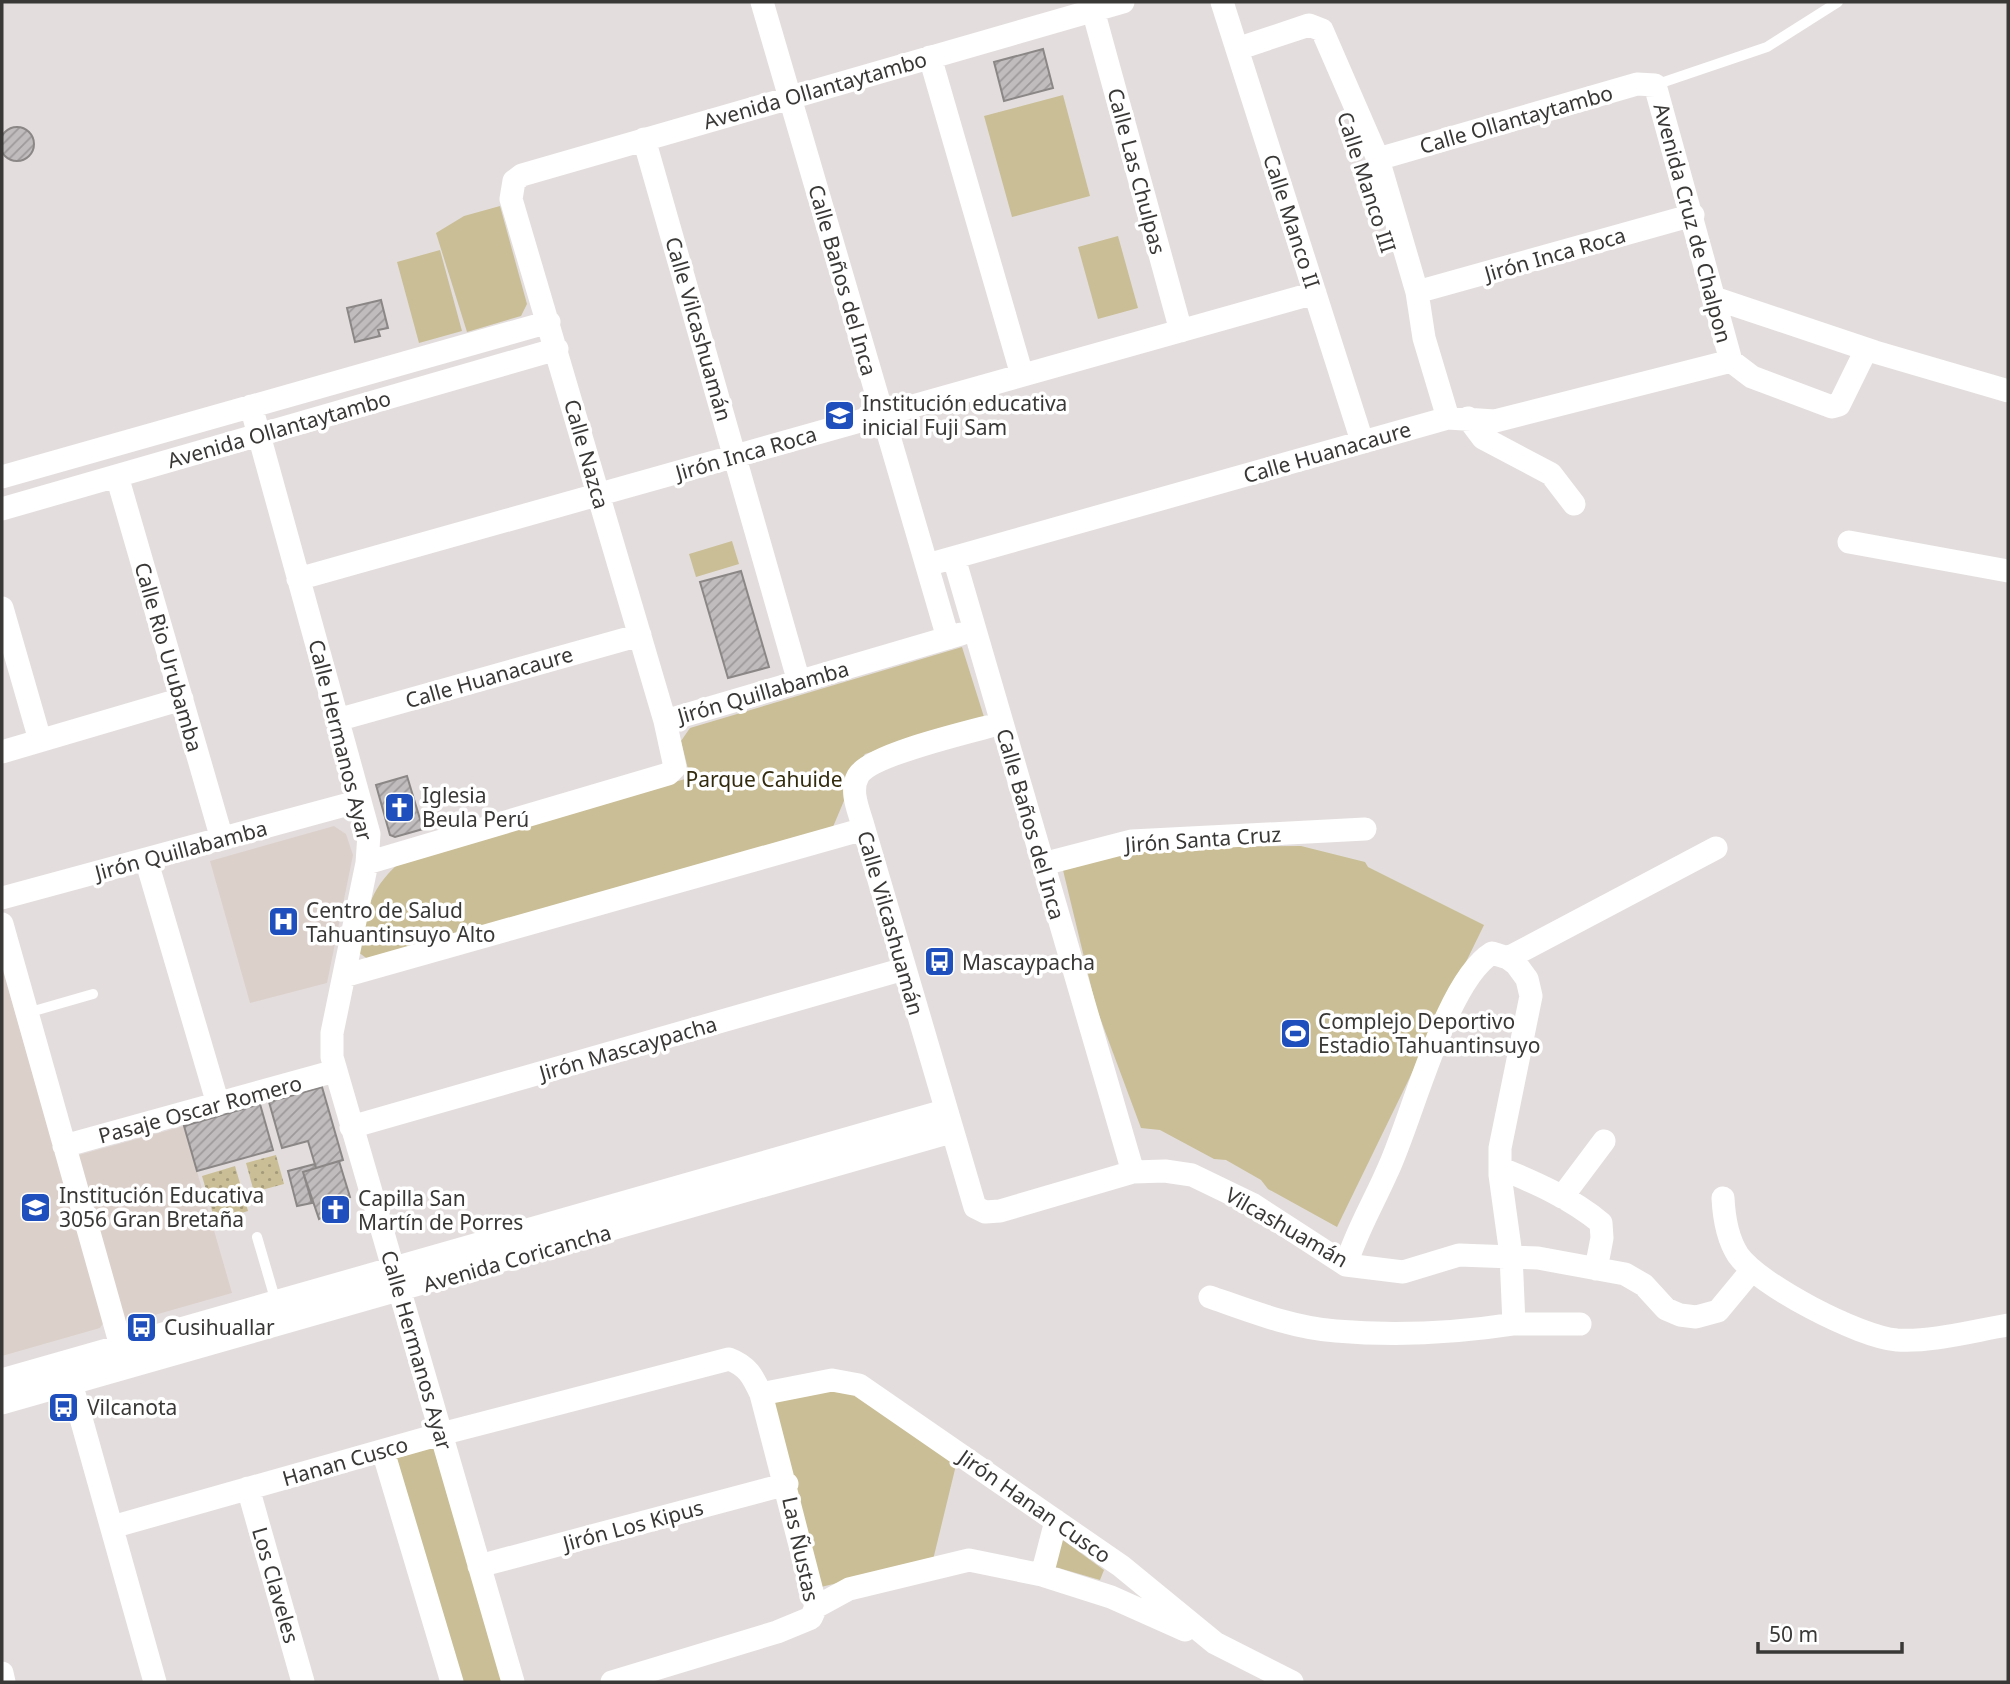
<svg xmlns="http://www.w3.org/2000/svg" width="2010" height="1684" font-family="'Noto Sans',sans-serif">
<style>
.built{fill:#dcd0cb}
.grass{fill:url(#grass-dots)}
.green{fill:#cabe96}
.building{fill:url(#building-hatch);stroke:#8b8787;stroke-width:2}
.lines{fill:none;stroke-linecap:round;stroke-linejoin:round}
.service{stroke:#fff;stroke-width:10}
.minor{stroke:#fff;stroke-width:23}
.labels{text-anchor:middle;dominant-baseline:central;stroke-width:7;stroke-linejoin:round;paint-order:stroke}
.street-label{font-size:21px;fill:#393837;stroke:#fff}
.poi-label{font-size:21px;fill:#393837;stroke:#fff;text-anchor:start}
.park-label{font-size:21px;fill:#332b0e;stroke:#fff}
</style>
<defs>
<pattern id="grass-dots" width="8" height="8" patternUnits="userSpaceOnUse" patternTransform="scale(1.75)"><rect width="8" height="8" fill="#cabe96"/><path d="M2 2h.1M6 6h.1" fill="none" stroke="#a59b7b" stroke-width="1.8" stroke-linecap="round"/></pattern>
<pattern id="building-hatch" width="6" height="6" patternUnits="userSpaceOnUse" patternTransform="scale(1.75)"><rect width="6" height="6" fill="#c0bbbc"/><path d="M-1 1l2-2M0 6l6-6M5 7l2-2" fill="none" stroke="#9d999a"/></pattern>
</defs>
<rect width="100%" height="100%" fill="#e3dedd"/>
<path class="built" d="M334,826L346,834L353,855L327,983L250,1003L210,861Z
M2,967L104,1322L100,1328L2,1356Z
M184,1126L232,1293L123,1324L75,1156Z"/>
<path class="grass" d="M276,1155L284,1184L254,1192L246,1163Z
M235,1166L248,1211L215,1221L202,1176Z"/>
<path class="green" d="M1063,95L1090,196L1012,217L984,116Z
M500,206L527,304L521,316L467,332L436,233L464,216Z
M1118,236L1138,308L1098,319L1078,247Z
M440,250L462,331L419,343L397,262Z
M732,541L739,564L696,577L689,554Z
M962,647L984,717L865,754L843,787L846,796L830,834L369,960L358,952C366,914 368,891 398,864L685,779L689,773L681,741L690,728Z
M1301,846L1365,862L1368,867L1484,925L1337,1227L1268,1189L1261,1180L1226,1160L1214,1159L1160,1130L1141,1128L1096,1007L1062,866L1131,848Z
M838,1387L853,1390L957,1461L933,1560L821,1587L768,1398Z
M437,1442L508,1682H458L391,1456Z
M1060,1538L1104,1570L1100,1580L1052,1566Z"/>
<path class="building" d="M1043,49L1053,88L1004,101L994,62Z
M0 144a17 17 0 1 1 34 0a17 17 0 1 1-34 0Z
M381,300L388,328L378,330L380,336L355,342L347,308Z
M741,571L769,667L728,678L700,582Z
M407,776L423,829L395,837L390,835L376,785Z
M322,1087L343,1160L316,1168L308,1141L282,1148L269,1102Z
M260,1104L273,1150L197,1171L184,1126Z
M339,1161L350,1197L324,1205L326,1215L319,1219L303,1172Z
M315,1164L316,1168L303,1172L312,1203L297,1206L288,1171Z"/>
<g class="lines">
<path class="service" d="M1655,85L1767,47L1838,2
M27,1013L93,994
M257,1237L276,1302"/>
<path class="minor" d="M762,2L948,638
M1222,2L1362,441
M1093,10L1181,331
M1237,49L1309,25L1322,30L1378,159L1417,292L1424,338L1448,418
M930,57L1022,375
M644,139L799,682
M1378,159L1637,84L1655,85L1731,361
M1417,292L1693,215
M1714,298L1875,352L2008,391
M1731,361L1752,377L1832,407L1839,405L1866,350
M251,406L369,834L367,863L332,1033V1057L513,1682
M1468,418L1483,438L1551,474L1574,504
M117,476L222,839
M2,477L549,322
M2,509L557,349
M1849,542L2008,571
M954,558L1133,1172
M927,565L1448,418L1495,421L1731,361
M298,579L1315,293
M2,608L40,740
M337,720L640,635
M665,721L961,634
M1002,723C974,731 870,754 858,776C849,792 860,813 864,829L975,1207L985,1212L1000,1211L1133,1172L1165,1171L1192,1175L1252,1204L1346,1265L1403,1272L1459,1255L1538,1258L1625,1274L1644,1285L1666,1309L1680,1315L1696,1317L1718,1311L1752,1270
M2,752L182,699
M146,859L218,1104
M367,863L668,774L675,767L665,721L511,199L514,181L522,175L1123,2
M1043,864L1132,841L1365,829
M2,898L360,801
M2,924L121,1346
M1508,958L1716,848
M344,976L864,829
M351,1127L904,969
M64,1146L335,1071
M1500,1168C1536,1183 1571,1198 1601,1223L1602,1238L1596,1269
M1562,1197L1604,1141
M1723,1198C1724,1218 1727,1238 1738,1255C1759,1285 1859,1337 1897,1340C1933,1342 1972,1331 2008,1325
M1210,1297C1250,1311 1293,1328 1336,1331C1394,1336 1456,1333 1514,1324L1511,1255L1500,1175V1148L1531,996L1527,979L1516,964L1508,958L1492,953C1445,982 1412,1120 1387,1172C1373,1204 1356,1232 1346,1265
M1514,1324H1580
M68,1372L155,1682
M2,1380L944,1111
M761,1394L832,1380L859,1385L1121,1566L1215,1643L1292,1682
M2,1403L951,1132
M383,1451L452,1682
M248,1488L303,1682
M112,1527L441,1434L729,1359C748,1366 753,1377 761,1394L816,1607L811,1618L777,1632L612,1682
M479,1566L787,1484
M1042,1575L1056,1521
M816,1607L849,1589L969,1560L1042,1575L1111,1597L1185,1630
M2,1673L4,1682"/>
</g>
<defs>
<symbol id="school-square" viewBox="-11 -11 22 22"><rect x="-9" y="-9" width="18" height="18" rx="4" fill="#1f4fbc" stroke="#fff"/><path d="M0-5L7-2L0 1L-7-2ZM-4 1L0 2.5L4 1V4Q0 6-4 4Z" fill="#fff"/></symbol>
<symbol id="church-square" viewBox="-11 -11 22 22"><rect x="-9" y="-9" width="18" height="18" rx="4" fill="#1f4fbc" stroke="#fff"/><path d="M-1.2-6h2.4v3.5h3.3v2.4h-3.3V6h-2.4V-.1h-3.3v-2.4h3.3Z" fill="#fff"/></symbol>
<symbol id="hospital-square" viewBox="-11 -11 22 22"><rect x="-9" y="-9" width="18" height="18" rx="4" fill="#1f4fbc" stroke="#fff"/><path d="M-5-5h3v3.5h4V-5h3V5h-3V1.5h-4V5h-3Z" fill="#fff"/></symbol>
<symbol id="bus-square" viewBox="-11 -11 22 22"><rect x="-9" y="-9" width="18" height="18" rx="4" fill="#1f4fbc" stroke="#fff"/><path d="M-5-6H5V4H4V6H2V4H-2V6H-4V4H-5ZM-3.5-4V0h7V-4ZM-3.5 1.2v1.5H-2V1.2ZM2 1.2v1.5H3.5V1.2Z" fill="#fff"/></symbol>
<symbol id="stadium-square" viewBox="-11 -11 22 22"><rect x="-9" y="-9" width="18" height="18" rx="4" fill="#1f4fbc" stroke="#fff"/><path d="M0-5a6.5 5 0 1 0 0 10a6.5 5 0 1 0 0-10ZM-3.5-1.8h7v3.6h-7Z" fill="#fff"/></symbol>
</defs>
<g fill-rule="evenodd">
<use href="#school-square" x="822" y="398" width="35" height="35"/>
<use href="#church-square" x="382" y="790" width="35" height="35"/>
<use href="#hospital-square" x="266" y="904" width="35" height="35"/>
<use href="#bus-square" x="922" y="944" width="35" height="35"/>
<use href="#stadium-square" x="1278" y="1016" width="35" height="35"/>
<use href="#school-square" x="18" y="1190" width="35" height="35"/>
<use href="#church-square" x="318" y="1192" width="35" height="35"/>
<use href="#bus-square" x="124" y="1310" width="35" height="35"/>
<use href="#bus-square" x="46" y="1390" width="35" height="35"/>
</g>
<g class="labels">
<g class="street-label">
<text transform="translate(815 90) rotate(-16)">Avenida Ollantaytambo</text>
<text transform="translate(1516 119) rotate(-16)">Calle Ollantaytambo</text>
<text transform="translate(1137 171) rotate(75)">Calle Las Chulpas</text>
<text transform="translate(1367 182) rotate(72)">Calle Manco III</text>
<text transform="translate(1292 221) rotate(72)">Calle Manco II</text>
<text transform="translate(1693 223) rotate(75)">Avenida Cruz de Chalpon</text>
<text transform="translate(1555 254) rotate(-16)">Jirón Inca Roca</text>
<text transform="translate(843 280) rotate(74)">Calle Baños del Inca</text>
<text transform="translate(699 329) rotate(74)">Calle Vilcashuamán</text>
<text transform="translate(279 429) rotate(-16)">Avenida Ollantaytambo</text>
<text transform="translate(1327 452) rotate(-16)">Calle Huanacaure</text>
<text transform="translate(746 453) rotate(-16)">Jirón Inca Roca</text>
<text transform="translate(587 454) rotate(74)">Calle Nazca</text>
<text transform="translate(169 657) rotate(74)">Calle Rio Urubamba</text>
<text transform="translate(489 677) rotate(-16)">Calle Huanacaure</text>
<text transform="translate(763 692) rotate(-16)">Jirón Quillabamba</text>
<text transform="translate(341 740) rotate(76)">Calle Hermanos Ayar</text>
<text transform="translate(1031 824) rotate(74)">Calle Baños del Inca</text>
<text transform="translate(1203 839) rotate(-4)">Jirón Santa Cruz</text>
<text transform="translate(181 850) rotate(-15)">Jirón Quillabamba</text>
<text transform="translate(891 923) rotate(74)">Calle Vilcashuamán</text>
<text transform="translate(628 1048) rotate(-16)">Jirón Mascaypacha</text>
<text transform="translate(200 1109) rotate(-15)">Pasaje Oscar Romero</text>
<text transform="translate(1287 1227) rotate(30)">Vilcashuamán</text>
<text transform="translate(517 1258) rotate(-16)">Avenida Coricancha</text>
<text transform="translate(417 1350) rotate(74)">Calle Hermanos Ayar</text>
<text transform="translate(345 1461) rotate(-16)">Hanan Cusco</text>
<text transform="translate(1035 1506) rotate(35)">Jirón Hanan Cusco</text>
<text transform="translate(633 1525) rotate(-15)">Jirón Los Kipus</text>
<text transform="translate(801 1549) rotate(78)">Las Ñustas</text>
<text transform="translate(276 1585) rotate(74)">Los Claveles</text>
</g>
<g class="poi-label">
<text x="862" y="403">Institución educativa<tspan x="862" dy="24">inicial Fuji Sam</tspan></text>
<text x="422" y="795">Iglesia<tspan x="422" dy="24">Beula Perú</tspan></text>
<text x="306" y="910">Centro de Salud<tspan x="306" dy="24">Tahuantinsuyo Alto</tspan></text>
<text x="962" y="962">Mascaypacha</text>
<text x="1318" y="1021">Complejo Deportivo<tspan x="1318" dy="24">Estadio Tahuantinsuyo</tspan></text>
<text x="59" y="1195">Institución Educativa<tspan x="59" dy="24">3056 Gran Bretaña</tspan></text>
<text x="358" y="1198">Capilla San<tspan x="358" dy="24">Martín de Porres</tspan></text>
<text x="164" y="1327">Cusihuallar</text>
<text x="87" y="1407">Vilcanota</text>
</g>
<g class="park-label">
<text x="764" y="779">Parque Cahuide</text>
</g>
</g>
<rect width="2010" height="1684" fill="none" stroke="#393837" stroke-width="7"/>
<path d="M1758 1642v10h144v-10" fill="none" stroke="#393837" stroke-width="3.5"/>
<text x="1769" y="1642" font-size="21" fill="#393837" stroke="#ffffff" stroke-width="5" paint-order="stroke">50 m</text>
</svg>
